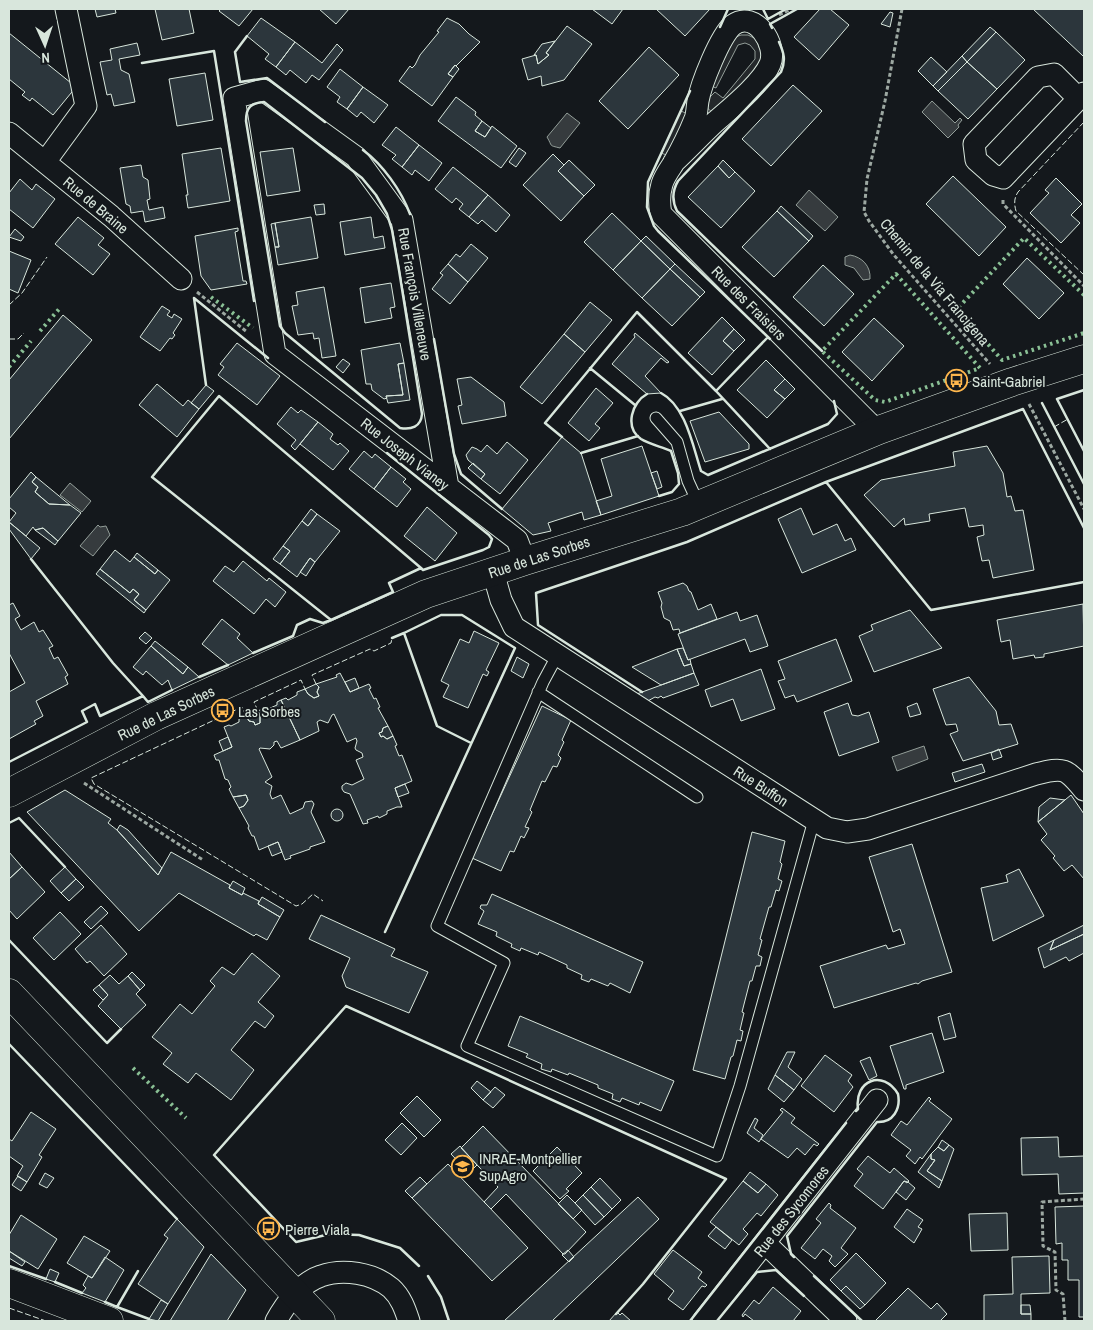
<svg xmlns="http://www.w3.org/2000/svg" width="1093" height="1330" font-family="'Archivo Narrow',sans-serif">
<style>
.parking{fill:#24282b;stroke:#939e99}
.water{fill:#363b3e;stroke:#939e99}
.building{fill:#2c363c;stroke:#d8e6dc}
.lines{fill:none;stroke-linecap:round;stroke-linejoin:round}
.service-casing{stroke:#d8e6dc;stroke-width:13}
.minor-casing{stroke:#d8e6dc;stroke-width:23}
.tertiary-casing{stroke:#d8e6dc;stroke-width:29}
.path{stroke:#9da8a2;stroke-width:3;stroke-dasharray:4 2.5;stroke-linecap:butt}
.service{stroke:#14181c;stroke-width:11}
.minor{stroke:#14181c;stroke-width:21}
.tertiary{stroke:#14181c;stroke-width:28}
.hedge{stroke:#8ac095;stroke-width:4;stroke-dasharray:2.5 4;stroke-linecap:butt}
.fence{stroke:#d8e6dc;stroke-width:1;stroke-dasharray:6 2.5;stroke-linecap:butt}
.wall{stroke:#d8e6dc;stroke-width:2.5}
.labels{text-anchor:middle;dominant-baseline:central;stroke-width:4;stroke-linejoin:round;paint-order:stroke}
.street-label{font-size:15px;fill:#d8e6dc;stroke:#14181c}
.poi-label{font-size:15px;fill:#d8e6dc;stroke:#14181c;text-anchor:start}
</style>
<rect width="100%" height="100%" fill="#14181c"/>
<path class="parking" d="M741,35H748L756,39L764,60L715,115L703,104L715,92L723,98L755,59V51L750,45L745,43L738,45L716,88L709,85L724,53L736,37Z
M681,111L690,115L669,156L661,153Z"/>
<path class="water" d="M932,101L955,123L960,118L962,120L958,125L959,127L948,138L922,112Z
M567,113L580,123L560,148C548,145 553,147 547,137Z
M809,190L838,217L825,231L796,205Z
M850,255C862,257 871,266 870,279L863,280L854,268L845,265V257Z
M70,483L91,501L82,512L60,495Z
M98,525L100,527L106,526L110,535L93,556L80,546Z
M924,746L928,759L897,771L892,757Z"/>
<path class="building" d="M95,9H115L116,13L97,17Z
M155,9H189L194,33L162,40Z
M221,9H253L239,26L219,11Z
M319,9H349L336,24Z
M592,9H623L612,24Z
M656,9H710L685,36Z
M820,9H830L849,25L819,60L794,37Z
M1033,9H1084V55L1083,56Z
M890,12L893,13L890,27L881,24Z
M261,18L295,42L276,67L265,59L269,54L247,36Z
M447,18L459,24L469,34L480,42L456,66L455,65L448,74L453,77L432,106L399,81L410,66L412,68L415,65L420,55L439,32L437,31Z
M567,26L592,44L564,80L542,86L541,76L528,80L522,59L536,55L538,64L549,55L546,53Z
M990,27L996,32L967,62L962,56Z
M996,32L1025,60L997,89L967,62Z
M9,33L76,87L53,115L32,98L30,101L22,95L25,92L9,79Z
M555,41L546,53L549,55L538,64L536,55H534L542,44Z
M295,42L322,63L337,44L343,50L319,80L312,75L306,83L290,70L286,75L276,67Z
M137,43L140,55L119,59L121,70L129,74L135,102L114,106L111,94L107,95L100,62L112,60L110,49Z
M649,47L679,75L628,129L599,101Z
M962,56L967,62L938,91L933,86Z
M931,57L947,72L933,86L918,71Z
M967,62L997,89L968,119L938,91Z
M455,65L459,69L453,77L448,74Z
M340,69L363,87L347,109L337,102L340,97L327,87Z
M205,73L213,120L177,126L169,79Z
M793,85L822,111L771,166L742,139Z
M363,87L388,105L374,123L361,112L357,117L347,109Z
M456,97L476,112L475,115L482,121L475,131L485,137L492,126L517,146L501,168L438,121Z
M482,121L491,128L485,137L475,131Z
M396,127L419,145L402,167L392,159L396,155L382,145Z
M419,145L442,163L429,181L415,170L412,175L402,167Z
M221,148L230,201L188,208L186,195H188L182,154Z
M293,148L300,191L267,196L260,152Z
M519,148L526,153L516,167L509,162Z
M553,154L564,165L558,171L584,196L561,221L523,185Z
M569,160L595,185L584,196L558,171Z
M723,160L735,172L729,178L718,166Z
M141,165L143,177L148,180L150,199L147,200L149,210L163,207L165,218L145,222L143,211L131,213L130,206L126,204L120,168Z
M718,166L729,178L735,172L755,191L721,228L688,197Z
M453,167L488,195L469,217L459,209L463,204L456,198L452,203L435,189Z
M953,176L1006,227L979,256L926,204Z
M1056,178L1082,204L1071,215L1080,223L1061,243L1030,213L1049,193L1045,190Z
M20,179L32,190L36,184L55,199L33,228L9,209V193Z
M488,195L510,215L496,232L482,220L478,224L469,217Z
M324,204L325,214L316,215L314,205Z
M781,206L813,236L809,241L777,211Z
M777,211L809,241L774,277L742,247Z
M612,213L641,241L613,270L584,242Z
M78,217L104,238L98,245L110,254L93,275L55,244Z
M311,217L318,258L278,265L275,247H279L275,223Z
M371,217L374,238L383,236L385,248L345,255L340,222Z
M275,223L279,247H275L271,224Z
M238,228V231L235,232L243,281H246L247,284L211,290L201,276L195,236Z
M15,229L24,237L21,241L9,237Z
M646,236L675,264L670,269L641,241Z
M641,241L670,269L642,298L613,270Z
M471,244L488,258L468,282L448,264L456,254L460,257Z
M9,251L31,260L18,293L9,289Z
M1027,258L1064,293L1039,319L1003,284Z
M448,264L468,282L450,304L432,289L443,275L440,273Z
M675,264L705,292L700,297L670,269Z
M823,265L854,294L824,326L793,297Z
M670,269L700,297L672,326L642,298Z
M391,283L395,307L390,308L392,318L365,323L360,288Z
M324,287L336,356L322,358L319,338L314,339L313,333L298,335L292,306L298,305L296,292Z
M590,302L612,320L585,352L564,334Z
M162,306L170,311L167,315L172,318L174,314L182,319L173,333L175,335L172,339L170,338L160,351L140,337Z
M63,315L92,340L9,439V380Z
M722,317L734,329L723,341L734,351L712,375L688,353Z
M874,318L904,346L872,381L842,352Z
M734,329L745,340L734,351L723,341Z
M635,333L669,362L667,363L661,358L645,376L661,393L647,394L612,364L635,337L634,335Z
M564,334L585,352L542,404L520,387Z
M237,343L280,376L257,405L218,375L224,367L220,364Z
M400,343L404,363L398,364L403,395L386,396L387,398L384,399L372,390L371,384H366L361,350Z
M343,359L350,364L343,373L336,367Z
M766,360L785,379L774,390L785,399L767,418L737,390Z
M404,363L410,400L388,403L386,396L403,395L398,364Z
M471,377L504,402L506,416L462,424L458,406L462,405L457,379Z
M785,379L795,389L785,399L774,390Z
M157,384L183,406L188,400L199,409L177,437L139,405Z
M206,385L214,391L199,409L191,403Z
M596,388L613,403L595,424L600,428L589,441L568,423Z
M291,407L298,413L301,410L318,422L295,450L291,446L296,440L277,424Z
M719,412L749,444V449L705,462L690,421Z
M318,422L333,434L330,439L338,445L340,443L349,451L333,470L300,444Z
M562,437L581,453L601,515L584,520L582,512L548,523L551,531L533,535L502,509Z
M507,442L528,460L500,494L481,479L485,474L468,460L466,455L472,447L477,449L481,452L487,445L497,454Z
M642,446L659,496L601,515L596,501L612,496L601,459Z
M987,446L1003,473L1007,497L1011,496L1015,511L1023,510L1034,570L993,578L989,560L982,561L977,537L984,535L983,525L969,527L965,508L929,514L930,521L905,525L904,518L894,527L864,495L881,480L955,466L953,452Z
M364,451L372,458L375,454L391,467L374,489L349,469Z
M473,463L485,474L481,479L468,468Z
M391,467L406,479L403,482L411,489L397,507L374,489Z
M657,471L662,487L657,489L651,473Z
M31,472L36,477L32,482L38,487L35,492L49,504L70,505L81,513L58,541L43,528L35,530L33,527L26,536L9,522L16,513L9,507V499Z
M36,477L70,505L49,504L35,492L38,487L32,482Z
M427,507L457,533L435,561L404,536Z
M801,508L813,535L837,524L845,541L851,538L856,550L802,573L778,519Z
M311,509L317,514L308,526L302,521Z
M317,514L340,531L315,562L310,558L297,577L280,564L290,551L283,546L302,521L308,526Z
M9,522L40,548L31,559L9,529Z
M43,528L58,541L55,545L35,530Z
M283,546L290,551L280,564L273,559Z
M115,550L130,562L134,557L155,574L158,570L170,580L146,610L134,600L139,594L133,589L130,593L100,569Z
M137,553L158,570L155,574L134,557Z
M310,558L315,562L306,576L300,572Z
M243,561L267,581L269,578L286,592L275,607L266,599L254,614L213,581L225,566L234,572Z
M100,569L130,593L133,589L139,594L134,600L146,610L144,613L96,574Z
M683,583L687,586L689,591L691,592L698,610L711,604L717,619L680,633L679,629L673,630L670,621L664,618L661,607L662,603L658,592Z
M13,603L20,616L15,619L21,630L34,622L39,632L43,630L53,646L49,648L54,659L58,657L68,675L65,677L68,684L36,701L43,716L34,721L36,724L9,739V692L25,683L9,653V605Z
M1083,604L1084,646L1044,654V657L1035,658L1034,655L1013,659L1010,640L1001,642L997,620Z
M910,610L942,648L874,672L859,636L873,630L871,625Z
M737,612L740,621L757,615L768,646L750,652L745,639L688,660L678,634Z
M222,619L240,634L237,638L253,653L228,665L202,644Z
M474,631L499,643L486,670L489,672L487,676L483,674L468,708L443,697L449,685L441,681L460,639L469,643Z
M145,632L152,638L146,644L139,638Z
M836,639L852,681L797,702L794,695L785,698L778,681L785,679L778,661Z
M155,641L188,667L183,674L151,646Z
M151,646L183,674L188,667L199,677L172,690L168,680L162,685L146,671L143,675L133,667Z
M683,648L688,660L690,659L691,664L684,666L677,649Z
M677,649L684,666L691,664L694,673L661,685L632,667Z
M517,657L529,664L523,678L511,671Z
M761,669L775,709L741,721L733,699L711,707L705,690Z
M340,673L350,692L369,684L371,688L369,689L374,699L376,698L380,707L378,708L388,726L383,728L382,732L379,733L381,737L383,736L387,739L393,736L397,745L395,746L399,756L402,755L412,781L395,788L402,807H397L387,811V814L379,818L378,816L367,820L368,823L363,824L350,794L344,792L342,789V786L346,783L352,785L364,779L356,760L363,757L362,753L356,750L355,748L357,741L356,738L347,742L334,714L332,715L328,723L320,720L317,722L319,731L300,740L281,700L286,698L288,700L297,695V692L305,689L308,694L314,698L319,696L317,692L319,687L316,684L337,677L336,675Z
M694,673L699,685L663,698L661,696L658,698L655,697L646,702L634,695Z
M969,677L996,711L999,725L1011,724L1018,744L963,761L950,734L958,731L956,724L946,725L933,689Z
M355,678L359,688L350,692L345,682Z
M316,684L319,687L317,692L319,696L314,698L308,694L305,689Z
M281,700L300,740L281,748L277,741L274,742V745L270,749L260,748L259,749L272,777L265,782L272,786L270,794L272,799L281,795L290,814L303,808L305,802L312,801L314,804L311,812L325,842L310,847V849L290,856L291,858L285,860L278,842L259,850L254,836H252L248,828L249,826L239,808L244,806L248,800L246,795L233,797L229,789L231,787L228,780L225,779L219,760H216L214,755L232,747L224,727L229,725L231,726L239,722V719L246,716L249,721L254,722L255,725L260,723V716L258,711L266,707L268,709L277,705V702Z
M848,703L852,715L858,716L869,712L879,742L839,756L824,712Z
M917,703L921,714L910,717L907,707Z
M542,706L571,720L562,740L564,742L558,755L561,758L557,767L553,766L545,782L542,781L530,810L532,812L525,827L529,828L524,838L521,836L514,852L510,851L501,871L472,858Z
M258,711L260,716V723L255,725L254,722L249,721L246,716Z
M388,726L393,736L387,739L383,736L381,737L379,733L382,732L383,728Z
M228,737L232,747L223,751L219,741Z
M999,749L1002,757L993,760L991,753Z
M982,764L985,772L955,782L952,773Z
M405,784L409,793L398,797L395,788Z
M65,790L111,819L108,823L117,830L158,875L171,852L230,885L229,888L242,895L243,893L259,901L258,904L280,917L267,940L256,934L254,936L179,893L139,931L27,812Z
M246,795L248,800L244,806L239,808L233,797Z
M1071,795L1084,814V879L1072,865L1064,871L1053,858L1055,856L1041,840L1047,834L1038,822Z
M1050,798L1065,800L1038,822L1039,807Z
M331 815a6 6 0 1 1 12 0a6 6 0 1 1-12 0Z
M120,825L128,830L162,868L158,875L117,830Z
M752,832L785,841L780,862L782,864L778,879L782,881L779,891L776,890L771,907H769L760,939L762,940L758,955L762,957L760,966H756L752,981H750L742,1012L744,1013L740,1030L743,1031L741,1041L737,1040L733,1056L731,1057L725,1079L693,1070Z
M278,842L282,852L272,856L268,846Z
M912,844L952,972L922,981L918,984L916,983L834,1008L820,966L886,945L888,949L905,944L900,929L893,932L869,857Z
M9,852L22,867L9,879Z
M22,867L45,892L17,919L9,910V879Z
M65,867L76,879L61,893L50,881Z
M1019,869L1044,916L993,941L981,888L1008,882L1006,875Z
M76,879L84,887L69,901L61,893Z
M233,881L245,888L242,895L229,888Z
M492,894L643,962L630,993L610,983L608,986L591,979L589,982L581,979L582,975L567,968V965L539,952L538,955L521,948L520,951L511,947L512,944L496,936L497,932L478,924L484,911L480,908L481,905H487Z
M262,897L284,910L280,917L258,904Z
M101,906L108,913L91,929L84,922Z
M60,912L81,934L54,960L33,938Z
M321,915L395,949L391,956L428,972L409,1013L346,987L342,976L350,958L309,939Z
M101,925L127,954L104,976L90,961L87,963L75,949Z
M1084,925V934L1050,950L1054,940Z
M1084,934V953L1069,961L1066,957L1044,968L1038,948L1054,940L1050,950Z
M252,953L280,976L258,1002L274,1016L265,1028L255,1021L231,1050L254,1070L231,1100L196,1073L188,1083L163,1064L172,1053L152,1037L180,1004L192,1014L215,986L210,981L222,967L234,975Z
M132,972L145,985L140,990L128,976Z
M110,975L119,984L128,976L140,990L136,994L146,1005L121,1029L98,1006L108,995L99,985Z
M99,985L108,995L103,1000L93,990Z
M950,1013L956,1037L944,1040L938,1017Z
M520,1016L674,1081L661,1111L640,1102L639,1105L622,1098L620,1102L612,1099L613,1094L598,1088V1085L569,1073L568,1075L552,1069L551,1072L541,1069L542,1064L526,1057L528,1054L508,1046Z
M932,1033L944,1072L906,1085V1089H904L890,1046Z
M787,1052H795L788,1067L802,1079L794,1090L775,1075Z
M825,1055L852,1075L848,1081L853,1087L834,1112L801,1086Z
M870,1057L877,1076L869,1080L860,1061Z
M775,1075L794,1090L784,1102L768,1089Z
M477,1081L491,1092L483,1100L471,1088Z
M495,1087L505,1095L493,1108L483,1100Z
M417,1096L441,1120L424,1137L400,1113Z
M929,1097L931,1099L929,1101L952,1119L922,1159L920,1157L915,1164L906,1156L911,1150L891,1135L901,1121L907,1125Z
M782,1108L795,1118L791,1123L819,1144L817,1146L814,1144L805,1155L797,1148L788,1158L761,1139L783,1112L780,1110Z
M31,1112L56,1129L39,1155L42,1157L27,1182L17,1176L23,1166L9,1156V1139L12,1141Z
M755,1118L758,1120L754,1128L763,1135L759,1142L747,1133Z
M402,1123L417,1138L401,1155L385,1140Z
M483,1126L586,1232L565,1254H563L506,1194L491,1209L484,1202L498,1187L461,1148Z
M1058,1137L1059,1157L1084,1156V1193L1059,1194L1058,1174L1022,1175L1021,1138Z
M942,1140L949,1145L944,1151L938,1147Z
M949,1145L954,1149L942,1181L927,1171L935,1160L931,1159V1154L938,1147L944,1151Z
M460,1146L477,1165L469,1173L451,1154Z
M557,1147L582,1173L566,1189L569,1191L560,1199L533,1171Z
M931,1154V1159L935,1160L927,1171L942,1181L939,1188L918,1172Z
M868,1156L890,1173L894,1168L909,1181L907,1183L904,1181L883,1209L854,1186L863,1174L857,1169Z
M448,1164L528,1248L492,1281L412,1198Z
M750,1172L766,1184L758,1193L743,1181Z
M45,1173L54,1178L47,1188L39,1184Z
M18,1176L27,1182L21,1191L12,1185Z
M420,1177L427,1184L412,1198L405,1191Z
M600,1178L621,1200L612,1209L591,1187Z
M743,1181L758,1193L766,1184L778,1195L761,1216L757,1213L743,1229L748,1234L739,1245L710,1222Z
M904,1181L908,1182L915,1188L906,1200L896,1192Z
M591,1187L612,1209L604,1217L583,1195Z
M567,1195L582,1210L573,1219L558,1204Z
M583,1195L604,1217L595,1225L575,1203Z
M638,1197L659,1219L552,1321H504Z
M829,1203L831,1205L830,1208L856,1228L841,1248L848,1254L835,1267L829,1261L832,1256L823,1249L815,1259L801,1248L821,1223L816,1219Z
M1084,1206V1317H1079V1280H1068V1260H1062V1243L1056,1244L1055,1207Z
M907,1209L923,1220L918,1227L922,1229L914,1243L894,1227Z
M1007,1213L1008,1250L971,1251L969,1214Z
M21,1215L57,1239L38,1269L9,1251V1235Z
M177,1219L204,1247L168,1304L138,1284L168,1238L164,1235Z
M266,1222L275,1232L271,1235L262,1226Z
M716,1227L732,1240L725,1249L708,1236Z
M84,1236L110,1251L92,1278L67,1263Z
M568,1250L574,1257L569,1262L562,1255Z
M673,1250L702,1272L698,1278L707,1285L705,1287L702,1286L683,1310L668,1299L674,1291L654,1274Z
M9,1251L25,1262L22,1266L9,1258Z
M856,1253L886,1283L865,1305L846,1286L841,1291L830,1280Z
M211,1254L246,1290L227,1321H170Z
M1049,1256L1050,1293L1021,1294V1314H1031V1321H984V1295L1013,1294L1012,1257Z
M105,1257L124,1270L105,1302L82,1293L86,1288L83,1285L88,1276L92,1278Z
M50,1269L59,1273L55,1282L46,1279Z
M846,1286L865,1305L860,1309L841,1291Z
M773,1287L801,1311L793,1321H754L745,1314L743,1317L742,1315L754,1300L759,1304Z
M908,1288L931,1309L937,1303L947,1314L940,1321H875Z
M161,1300L168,1304L158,1321L149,1319Z
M1021,1305H1030L1031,1314H1021Z
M617,1312L620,1315L622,1313L631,1321H609Z"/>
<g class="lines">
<defs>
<path id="service" d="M656,418L677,442L688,481L699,505
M557,656L543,682L437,926L504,963L467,1046L717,1156L740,1086L814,820
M538,692L697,797"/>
<path id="minor" d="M1079,99L1054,74L1038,77L974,144L976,160L993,175L1003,178L1084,93
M9,133L111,216L181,279
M45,162L86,106L66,9
M674,162C688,149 701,135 715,122C731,108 762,83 770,64C778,45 755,9 733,25C720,36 701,84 698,101C697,107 697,114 695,119C689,134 681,150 673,164C669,170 664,177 662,184C659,194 659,204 661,214L869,423L879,430
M448,487L402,220L356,157L263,90L234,98L275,354L517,540L525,561
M493,572L501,600L514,627L827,828L847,832L868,829L1036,774C1064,767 1066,768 1084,790
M765,1243L846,1321
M276,1321C286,1303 300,1283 321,1276C343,1268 373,1273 391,1288C401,1297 405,1309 409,1321
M703,1321L877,1100"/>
<path id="tertiary" d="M9,793L156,716L426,594L525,561L682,512L879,430L1012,382L1084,359
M9,993L321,1321
M9,1283L109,1321"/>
</defs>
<use href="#service" class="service-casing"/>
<use href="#minor" class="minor-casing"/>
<use href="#tertiary" class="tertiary-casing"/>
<path class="path" d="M902,9L885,101L867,179L864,212L869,221L893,254L990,364
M779,15L791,9
M1003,200V204L1084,286
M197,292L247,332
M1029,404L1084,509
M84,783L203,860
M1065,1321L1063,1294L1056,1290L1055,1252L1043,1246L1042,1202L1084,1199"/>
<use href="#service" class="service"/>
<use href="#minor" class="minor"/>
<use href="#tertiary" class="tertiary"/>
<path class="hedge" d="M896,274L980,368L885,402L875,400L822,351Z
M1084,295L1024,238L957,309L1002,360L1084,333
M211,297L253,328
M40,331L60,308
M9,367L31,341
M133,1068L186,1118"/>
<path class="fence" d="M1084,122L1018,192C1014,198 1014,204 1016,211L1084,275
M9,305L22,293L47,257
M9,339H18L24,333
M1054,427L1068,419
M316,684L312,675L370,649L374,651L391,643L392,638
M258,711L254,702L301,680L305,689
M246,716L242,707L91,778L94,784L296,906L302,904L313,894L323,901
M9,1308L46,1321"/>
<path class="wall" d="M763,9L768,19L786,9
M720,27L728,9
M772,28L770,24L797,9
M247,36L235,52L240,82L267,78L325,122
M779,42C784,53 786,60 781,72L678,181C672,191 672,201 677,211L822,351
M142,63L214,51L254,301
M690,91L648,182L647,207L654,226L658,231L770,339
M264,102L362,178L376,195L387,214L392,230L399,270L422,414C421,427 411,430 400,428L285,333L280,326L246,121C246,107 251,103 264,102Z
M363,150C383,165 401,190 410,214
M434,339L454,454L461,474L502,509
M590,368L635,405
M206,385L194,298L268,358
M1084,390L1057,399L1084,451
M716,391L768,337
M661,393C686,406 693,447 701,471L708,475L828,424L837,414L834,401
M647,394C632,402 624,427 641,439C649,444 662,447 671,451L678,473L679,484L672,492L659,496
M1042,403L1084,484
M680,411L722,399
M562,437L545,423L637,312L716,391L770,449
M387,453L489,535L492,539L489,547L483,550L423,570L421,568
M581,453L638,436
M826,482L931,610L1084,582
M31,559L113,663L143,696
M392,638L404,633
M253,653L293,636L297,625L310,619L323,623L331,620L393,592L389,583L421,568L219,396L152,477L331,620
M199,677L228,665
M642,692L538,625L536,593L687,542L826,482L1023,409L1084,528
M9,762L87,722L82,711L95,704L100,716L143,696L148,702L172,690
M9,823L19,818L65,867
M385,932L515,648L462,615H441L404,633L437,726L471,743
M9,940L107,1043L121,1029
M9,1044L177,1219
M794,1257L791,1254L787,1236L877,1122C893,1123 901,1109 898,1094C883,1069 854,1080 858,1109L856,1111
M9,1266L46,1279
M419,1266L400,1248L359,1235L330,1234L296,1242L214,1155L346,1006L726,1179L643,1284L616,1314
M428,1276L441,1297L449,1321
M814,1276L862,1321
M55,1282L82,1293
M105,1302L117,1307L138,1271
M117,1307L149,1319
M690,1321L846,1123
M717,1321L757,1272L776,1270L804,1296"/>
</g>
<defs>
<symbol id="bus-ring" viewBox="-11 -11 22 22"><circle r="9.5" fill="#14181c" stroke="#ffb74d" stroke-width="1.5"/><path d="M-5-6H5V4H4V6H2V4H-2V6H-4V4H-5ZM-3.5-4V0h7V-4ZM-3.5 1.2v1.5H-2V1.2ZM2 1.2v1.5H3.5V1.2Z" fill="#ffb74d"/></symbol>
<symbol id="university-ring" viewBox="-11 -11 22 22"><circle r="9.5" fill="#14181c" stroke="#ffb74d" stroke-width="1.5"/><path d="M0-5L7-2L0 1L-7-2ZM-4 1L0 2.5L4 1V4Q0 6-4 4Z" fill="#ffb74d"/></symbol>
</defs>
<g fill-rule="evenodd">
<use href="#bus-ring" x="944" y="368" width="25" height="25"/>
<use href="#bus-ring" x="210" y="698" width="25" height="25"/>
<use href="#university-ring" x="450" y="1154" width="25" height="25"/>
<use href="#bus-ring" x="256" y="1216" width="25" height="25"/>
</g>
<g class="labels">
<g class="street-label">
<text transform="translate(96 205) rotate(40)">Rue de Braine</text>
<text transform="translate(935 282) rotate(50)">Chemin de la Via Francigena</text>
<text transform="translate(415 294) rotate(80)">Rue François Villeneuve</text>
<text transform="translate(749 303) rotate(45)">Rue des Fraisiers</text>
<text transform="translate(405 454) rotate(38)">Rue Joseph Vianey</text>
<text transform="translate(539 557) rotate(-18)">Rue de Las Sorbes</text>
<text transform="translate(166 713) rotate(-26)">Rue de Las Sorbes</text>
<text transform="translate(761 786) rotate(33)">Rue Buffon</text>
<text transform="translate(791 1211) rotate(-52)">Rue des Sycomores</text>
</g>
<g class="poi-label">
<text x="972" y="381">Saint-Gabriel</text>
<text x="238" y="711">Las Sorbes</text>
<text x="479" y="1158">INRAE-Montpellier<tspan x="479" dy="17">SupAgro</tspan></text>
<text x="285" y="1229">Pierre Viala</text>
</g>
</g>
<rect width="1093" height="1330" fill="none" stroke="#d8e6dc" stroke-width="20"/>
<g transform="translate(45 45) rotate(177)" stroke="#14181c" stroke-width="4" paint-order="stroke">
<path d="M0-4L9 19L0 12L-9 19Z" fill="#d8e6dc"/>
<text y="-8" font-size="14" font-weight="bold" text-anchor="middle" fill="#d8e6dc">N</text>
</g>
</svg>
